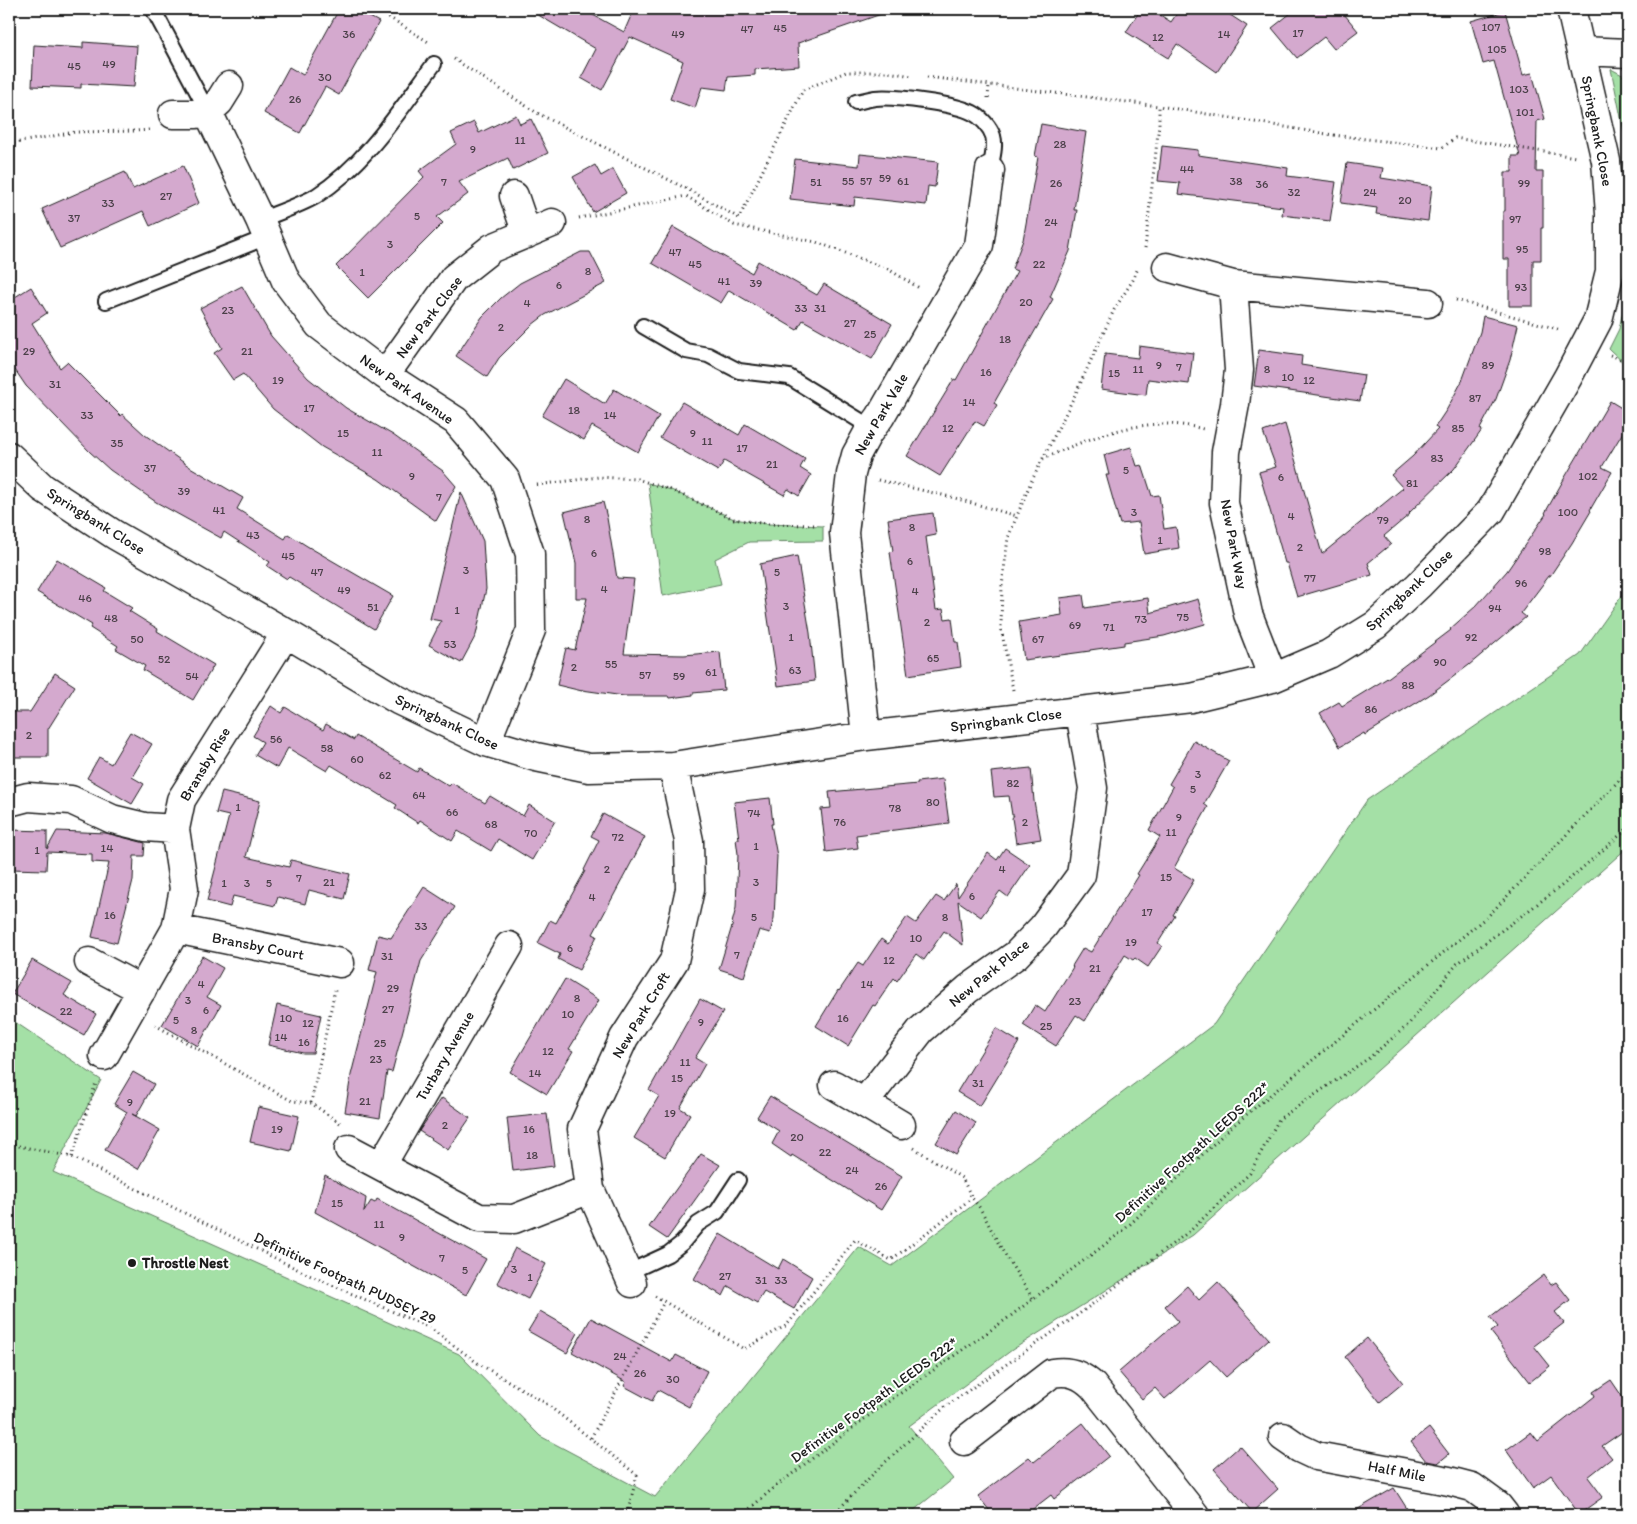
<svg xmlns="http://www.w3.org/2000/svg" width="1637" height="1524" font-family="Itim,sans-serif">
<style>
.green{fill:#a4e0a6;stroke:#607e61}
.building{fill:#d4a9ce;stroke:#1c1c1c}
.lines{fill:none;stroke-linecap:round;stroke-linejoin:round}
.service-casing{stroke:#1c1c1c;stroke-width:18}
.minor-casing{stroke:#1c1c1c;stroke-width:31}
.path{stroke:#1c1c1c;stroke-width:3;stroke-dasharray:1 4;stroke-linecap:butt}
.service{stroke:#fff;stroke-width:14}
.minor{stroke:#fff;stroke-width:28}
.poi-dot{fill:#1c1c1c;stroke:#fff;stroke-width:2}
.labels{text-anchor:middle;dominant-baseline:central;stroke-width:4;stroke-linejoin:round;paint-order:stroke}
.number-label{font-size:12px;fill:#4a3f48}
.street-label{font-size:15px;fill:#1c1c1c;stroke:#fff}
.poi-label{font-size:15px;font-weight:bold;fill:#1c1c1c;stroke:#fff;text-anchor:start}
</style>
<rect width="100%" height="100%" fill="#fff"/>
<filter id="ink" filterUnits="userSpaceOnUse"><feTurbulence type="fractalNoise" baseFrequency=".02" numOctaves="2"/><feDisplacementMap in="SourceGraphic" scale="10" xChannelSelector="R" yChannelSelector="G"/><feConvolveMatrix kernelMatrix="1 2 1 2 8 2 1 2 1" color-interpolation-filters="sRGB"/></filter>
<g filter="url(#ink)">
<path class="green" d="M1611,69L1628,78V151Z
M1628,288V367L1609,349L1619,329Z
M648,483L671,490L734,519L767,524L823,526V541L749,542L715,559L721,584L663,596Z
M1628,587V847L1193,1235L1012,1350L909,1426L953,1479L908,1515H9V1018L101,1080L53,1172L459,1354L540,1436L655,1497L859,1247L892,1266L1214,1024L1367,800L1580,655Z"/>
<path class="building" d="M339,9H355L379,22L339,95L325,87L300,133L264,113L289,67L303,75Z
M528,9H582L624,32L634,9H704L702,12L759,9H886L887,12L798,43L799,66L755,69V75L728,77L726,90L702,87L695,108L670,99L683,61L630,37L602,90L581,78L596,49Z
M1141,9H1151L1171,22L1180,9H1221L1247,26L1217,72L1177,44L1168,58L1126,32Z
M1296,9H1340L1358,31L1334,49L1324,37L1297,58L1272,28Z
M1505,11L1523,75L1532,73L1545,119L1537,121L1536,172H1543V228H1541V260H1533V306H1509V259H1503V211H1505V172H1512V156H1520L1494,61L1483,64L1471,21Z
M83,42L137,46L134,87L81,84V88L32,86L34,45L83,48Z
M516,115L520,124L531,119L548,153L513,170L508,158L459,182L468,194L437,217L443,223L368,298L336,266L424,177L419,171L456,144L451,133L474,122L479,133Z
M1041,124L1086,132L1074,210H1077L1070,251L1050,297L1053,299L994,403L997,405L984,426L975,421L940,476L907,456L954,379L956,380L1017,271L1012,269L1023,240L1038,157L1035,156Z
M1162,146L1198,150V155L1288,168L1287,176L1336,182L1330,221L1282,215L1283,207L1178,194L1180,183L1158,181Z
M860,154L938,162L935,187L928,186L926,205L855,197L854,206L790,199L795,159L859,166Z
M1347,163L1383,168L1381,178L1432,186L1428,221L1376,214L1377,208L1341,203Z
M595,165L601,176L613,169L626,193L593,212L573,177Z
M183,166L199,203L150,226L143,211L60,248L42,209L125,172L133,189Z
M673,227L752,273L758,261L817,295L824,284L892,324L872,359L803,320L797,330L729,290L721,303L652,263Z
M581,252H590L606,283L545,315L532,325L499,358L487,377L456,356L482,317L501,298L520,283Z
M242,286L271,336L308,378L346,408L393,435L443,471L456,486L436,521L378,479L322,447L273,409L243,374L233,380L214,353L222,348L200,308Z
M9,287L15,297L31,287L47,313L32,323L60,368L67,362L121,416L122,414L145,435L190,467L243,498L237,509L285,539L288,534L307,546L393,596L374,629L289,577L287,579L267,566L270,562L224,532L221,538L156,502L110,470L90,452L26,386L9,361Z
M1483,316L1518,325L1510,360L1496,399L1480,429L1482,430L1454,469L1409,513L1410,514L1384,536L1391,544L1368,563L1372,575L1297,597L1287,563H1285L1259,472L1276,467L1263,432L1285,424L1322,554L1403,488L1391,475L1413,456L1438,429L1435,427L1447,409L1462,381L1480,332Z
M1139,346L1193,353L1189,384L1148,379L1146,395L1101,389L1105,354L1138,358Z
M1259,350L1302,356L1301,365L1364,375L1360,401L1254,386Z
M564,379L605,404L614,389L659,416L638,452L592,426L584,440L542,416Z
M1610,401L1628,412V424L1602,467L1612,472L1590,510L1591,511L1572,543L1550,576H1549L1521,613L1526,617L1469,665L1429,695L1365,735L1364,733L1340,747L1320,713L1339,702L1342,706L1389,677L1451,630L1450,629L1476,606L1507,571L1546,514L1545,513L1564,479Z
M682,402L739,435L745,424L805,459L800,468L811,475L799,496L788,489L784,495L724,461L718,471L660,438Z
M1131,447L1137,466L1142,465L1152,496L1159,495L1164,529L1176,527L1179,548L1144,554L1139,522L1120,524L1106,475H1109L1104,455Z
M461,492L483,541L486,589L476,635L461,663L429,645L441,621L430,619Z
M603,502L607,518L617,578L634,579L624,654L684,655L720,652L724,690L693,693V695L670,698L669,696H624L582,690V691L557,685L566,648L575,650L587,598H576V563L564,512Z
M933,513L936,535L926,537L936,610L943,609L945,619L952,618L955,642H958L961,667L908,675L890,552L893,551L888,519Z
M797,556L810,633L815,681L778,686L760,564Z
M57,559L106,588L104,591L132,608L129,611L158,629L157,631L214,665L193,700L143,670L145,666L116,649L118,646L90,628L92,625L37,592Z
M1083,595L1085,608L1148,598L1150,613L1198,599L1205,624L1164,636L1124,642V645L1090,650V651L1024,660L1019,622L1062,615L1060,598Z
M55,673L75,686L48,729V757H12L11,712H30Z
M271,706L281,713L285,707L323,730L326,724L354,740L356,736L417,772L419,768L449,786L452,783L485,803L490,796L523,816L529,805L555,821L532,860L498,839L491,851L458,831L452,841L420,820L418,823L395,808L397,805L331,765L327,771L288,748L277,768L255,755L263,742L253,736Z
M130,732L152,744L132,777L144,784L132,804L87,778L99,757L111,764Z
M1194,741L1229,761L1204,804L1208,807L1174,868L1194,880L1173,915L1175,916L1158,943L1162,946L1148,967L1135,958L1133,960L1125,955L1085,1021L1076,1015L1056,1046L1023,1025L1035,1005L1045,1012L1073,967L1072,966L1083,948L1091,952L1139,875L1137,874L1160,837L1149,830L1173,787L1169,784Z
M1031,768L1034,801L1041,839L1016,843L1012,818L1014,815H1012L1009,796L994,797L991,772Z
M943,779L949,823L856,835L858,848L826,852L821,809L831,808L829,792L918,784L917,782Z
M222,792L260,801L246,857L289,867L291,860L350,874L344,899L309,890L305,904L278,897L275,906L233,896L230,907L207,901L229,816L216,813Z
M770,798L773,824H771L777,856L774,918L770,933L759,930L744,977L719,969L733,923H732L736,908L738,854L736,839H739L734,802Z
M603,814L645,837L593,934L597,936L579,970L558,959L560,954L538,943L550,920L556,923L585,871L584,870L599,840L591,836Z
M10,830L47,831V849L57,831L106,833L145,843L144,856H134L133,880L117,943L92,937L109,863L92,862V854L47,852L46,870L10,869L9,836H10Z
M1005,848L1030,865L1008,897L1000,891L981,917L958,901L963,945L944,931L924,960L916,954L897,981L894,978L875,1006L873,1005L848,1046L816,1026L838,990L839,991L858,963L863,966L881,939L888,944L907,917L916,923L936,896L944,901L956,884L958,897L988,853L997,860Z
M424,887L455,907L421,961L392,1072L387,1071L380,1118L345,1112L351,1075L377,972L369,970L378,935L391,938Z
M202,956L223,968L207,997L221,1005L198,1046L162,1025Z
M32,960L72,983L64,995L96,1014L84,1035L12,994Z
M565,979L599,1000L569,1049L573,1051L547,1094L510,1072Z
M700,999L723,1012L695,1058L705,1064L680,1108L690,1114L665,1157L634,1138L659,1096L649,1090Z
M277,1005L321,1015L313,1053H303L268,1045Z
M996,1028L1019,1042L980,1106L957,1092Z
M133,1072L154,1084L136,1116L132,1114L160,1130L138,1169L105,1150L127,1112L114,1104Z
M770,1096L902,1176L881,1210L792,1155L791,1157L772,1144L779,1131L757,1117Z
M442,1098L470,1118L448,1150L419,1131Z
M258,1107L299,1116L291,1151L250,1142Z
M956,1110L976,1123L956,1155L936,1143Z
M547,1114L554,1166L513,1171L507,1118Z
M701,1154L720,1165L667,1239L649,1227Z
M325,1175L366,1198L364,1212L371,1201L375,1203L377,1199L486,1259L466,1295L315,1212Z
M720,1234L778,1269L783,1259L812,1277L794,1309L764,1292L757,1303L728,1286L723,1296L694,1279Z
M515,1248L546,1264L528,1299L497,1283Z
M1544,1275L1551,1285L1556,1282L1570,1300L1555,1312L1564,1323L1534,1346L1550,1366L1530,1382L1491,1332L1498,1327L1490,1317Z
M1218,1282L1269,1339L1226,1377L1210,1360L1165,1399L1155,1388L1142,1399L1119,1372L1178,1321L1165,1306L1187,1286L1199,1300Z
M540,1311L578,1333L567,1353L528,1331Z
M591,1318L672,1362L676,1355L707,1371L689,1407L658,1390L652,1401L624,1386L626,1382L572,1352Z
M1367,1338L1403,1383L1380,1402L1345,1357Z
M1611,1380L1628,1405V1428L1602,1446L1612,1458L1588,1477L1603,1497L1579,1514L1551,1475L1533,1488L1506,1450L1531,1432L1538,1441L1595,1396L1593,1392Z
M1083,1423L1109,1456L1054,1499L1051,1495L1025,1515H993L978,1496L1029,1457L1034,1462Z
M1429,1428L1449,1454L1438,1463L1426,1461L1411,1442Z
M1240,1446L1278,1489L1252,1512L1214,1469Z
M1394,1488L1411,1515H1348Z"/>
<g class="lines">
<defs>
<path id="service" d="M153,9L208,112
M856,102C862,101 868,99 875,98C895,96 956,104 973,113C981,117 990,127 993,136C996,146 992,159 990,170
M260,220C277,213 301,205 316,196C365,165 400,110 434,64
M106,301L267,237
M643,326L686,351L708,355L739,371L789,377L872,428
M627,1273L668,1254L682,1243L698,1224L717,1212L738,1180"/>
<path id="minor" d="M1581,51L1628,53
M229,86L219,102L208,112L260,220L286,281L319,325L385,375L456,421L505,479L530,554L531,630L486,742
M173,114H196L208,112
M514,196L527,234
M1167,267L1233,285L1428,303
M1233,285L1239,370L1235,404L1226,452L1224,503L1248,614L1273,678
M385,375L454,278L492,248L552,223
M9,456L43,488L115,535L286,633L398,700L486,742L536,757L589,768L673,766L866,736L1191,698L1273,678L1329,654L1376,625L1419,585L1491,511L1568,377L1598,320L1610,271V214L1606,161L1571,9
M866,736L844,533L851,474L856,455L868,433L880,417L979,245L990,170
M9,802L28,797L71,800L112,819L145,827L175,829
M176,929L340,963
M89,962L142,990
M104,1056L176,929L184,889L175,829L181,800L286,633
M834,1085L901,1125
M864,1103L921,1030L968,989L1016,955L1043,927L1081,875L1093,788L1080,712
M349,1149L479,1218L514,1219L590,1189
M381,1166L509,946
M632,1283L590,1189L582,1129L624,1038L674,961L690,889L689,841L673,766
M1283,1437L1299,1448L1316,1456L1449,1481L1472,1487L1498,1506L1505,1515
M964,1441L1052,1373C1069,1370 1081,1374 1093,1386L1195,1515"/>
</defs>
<use href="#service" class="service-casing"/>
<use href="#minor" class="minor-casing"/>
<path class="path" d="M376,9L430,43
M454,59L537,113L691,191L739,218L803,90L846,72H887L913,76
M927,77L1159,106
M988,98L989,85
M9,144L75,132L136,131L149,130
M579,218L686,196L734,225L816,242L888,269L921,289
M1145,248L1159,124V106L1333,135L1442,148L1455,138L1576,157
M1456,300L1561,330
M1610,355L1628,362
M1043,459C1093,436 1147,414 1203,429
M878,480L951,497L1017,516
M537,485L599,477L637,479L671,490L734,519L767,524L816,525
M1013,690L1001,628L1002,586L1008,538L1030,484L1076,393L1114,310L1133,280L1138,268
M155,1025L292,1101L311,1103L340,1123
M311,1103L335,990
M9,1144L72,1157L309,1275L430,1328L479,1364L544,1402L637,1475L627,1515
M914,1148L962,1178L972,1198L980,1208L1002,1250L1033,1299
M72,1157L96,1083
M655,1296L744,1349L787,1325L855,1240L891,1260L972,1198
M591,1438L664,1302
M742,1515L776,1486L875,1411L1008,1318L1124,1230L1229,1129L1489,915L1628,771
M833,1515L878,1469L946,1406L1075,1317L1190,1231L1250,1173L1279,1119L1369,1058L1408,1025L1457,964L1564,884L1628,828"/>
<use href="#service" class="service"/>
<use href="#minor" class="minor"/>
</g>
</g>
<circle class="poi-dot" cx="132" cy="1263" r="5"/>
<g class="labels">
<g class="number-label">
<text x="1491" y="27">107</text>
<text x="780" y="28">45</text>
<text x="747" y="29">47</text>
<text x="1298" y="33">17</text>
<text x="349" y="34">36</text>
<text x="678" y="34">49</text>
<text x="1224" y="34">14</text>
<text x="1158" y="37">12</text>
<text x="1497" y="49">105</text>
<text x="109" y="64">49</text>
<text x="74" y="66">45</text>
<text x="325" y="77">30</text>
<text x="1519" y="89">103</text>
<text x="295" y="99">26</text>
<text x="1525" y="112">101</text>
<text x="520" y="140">11</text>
<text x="1060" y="144">28</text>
<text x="473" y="149">9</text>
<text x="1187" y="169">44</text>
<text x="885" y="178">59</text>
<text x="848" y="181">55</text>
<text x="866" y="181">57</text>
<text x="903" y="181">61</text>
<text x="1236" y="181">38</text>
<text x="444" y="182">7</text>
<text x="816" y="182">51</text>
<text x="1056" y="183">26</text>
<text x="1524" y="183">99</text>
<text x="1262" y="184">36</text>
<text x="1294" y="192">32</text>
<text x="1370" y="192">24</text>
<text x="166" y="196">27</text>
<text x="1405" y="200">20</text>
<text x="108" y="203">33</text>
<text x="417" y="216">5</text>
<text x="74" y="218">37</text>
<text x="1515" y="219">97</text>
<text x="1051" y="222">24</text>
<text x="390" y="244">3</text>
<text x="1522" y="249">95</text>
<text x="675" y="252">47</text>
<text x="695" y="264">45</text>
<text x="1039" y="264">22</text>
<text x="588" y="271">8</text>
<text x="362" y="272">1</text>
<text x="724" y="281">41</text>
<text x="756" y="283">39</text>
<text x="559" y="285">6</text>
<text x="1521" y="287">93</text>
<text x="1026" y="302">20</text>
<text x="527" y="303">4</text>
<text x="801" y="308">33</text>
<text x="820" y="308">31</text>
<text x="228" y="310">23</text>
<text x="850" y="323">27</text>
<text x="501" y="327">2</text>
<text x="870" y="334">25</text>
<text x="1005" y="339">18</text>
<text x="29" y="351">29</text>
<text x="247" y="351">21</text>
<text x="1159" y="365">9</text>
<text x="1488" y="365">89</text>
<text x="1179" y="367">7</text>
<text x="1138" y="369">11</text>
<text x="1267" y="369">8</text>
<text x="986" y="372">16</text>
<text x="1114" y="373">15</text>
<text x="1288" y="377">10</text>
<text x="278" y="380">19</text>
<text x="1309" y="380">12</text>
<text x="55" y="384">31</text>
<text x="1475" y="398">87</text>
<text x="969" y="402">14</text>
<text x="309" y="408">17</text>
<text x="574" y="410">18</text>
<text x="87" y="415">33</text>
<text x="610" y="415">14</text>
<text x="948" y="428">12</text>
<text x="1458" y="428">85</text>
<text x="343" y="433">15</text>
<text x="693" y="433">9</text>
<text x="707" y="441">11</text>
<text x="117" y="443">35</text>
<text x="742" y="448">17</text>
<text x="377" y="452">11</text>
<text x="1437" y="458">83</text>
<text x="772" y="464">21</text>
<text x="150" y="468">37</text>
<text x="1126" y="470">5</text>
<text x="412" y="476">9</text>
<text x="1588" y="476">102</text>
<text x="1281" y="477">6</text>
<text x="1412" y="483">81</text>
<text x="184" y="491">39</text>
<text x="439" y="497">7</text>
<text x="219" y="510">41</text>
<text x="1134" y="512">3</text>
<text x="1568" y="512">100</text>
<text x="1291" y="516">4</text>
<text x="587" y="519">8</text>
<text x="1383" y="520">79</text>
<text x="912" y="527">8</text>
<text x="253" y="535">43</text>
<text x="1160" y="540">1</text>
<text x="1300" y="547">2</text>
<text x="1545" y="551">98</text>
<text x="594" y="553">6</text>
<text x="288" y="556">45</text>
<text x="910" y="561">6</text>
<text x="466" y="570">3</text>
<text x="317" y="572">47</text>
<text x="777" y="572">5</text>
<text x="1310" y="578">77</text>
<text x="1521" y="583">96</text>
<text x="604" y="589">4</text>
<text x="344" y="590">49</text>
<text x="915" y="591">4</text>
<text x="85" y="598">46</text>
<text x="786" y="606">3</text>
<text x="373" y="607">51</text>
<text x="1495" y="608">94</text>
<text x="457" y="610">1</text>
<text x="1183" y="617">75</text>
<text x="111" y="618">48</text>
<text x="1141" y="619">73</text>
<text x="927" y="622">2</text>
<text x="1075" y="625">69</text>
<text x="1109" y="627">71</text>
<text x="791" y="637">1</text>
<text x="1471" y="637">92</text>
<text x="137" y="639">50</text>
<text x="1038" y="639">67</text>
<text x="450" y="644">53</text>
<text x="933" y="658">65</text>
<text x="164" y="659">52</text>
<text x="1440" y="662">90</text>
<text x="611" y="664">55</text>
<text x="574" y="667">2</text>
<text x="795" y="670">63</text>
<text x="711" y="672">61</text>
<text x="645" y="675">57</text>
<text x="192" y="676">54</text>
<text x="679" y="676">59</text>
<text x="1408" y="685">88</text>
<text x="1371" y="709">86</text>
<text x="29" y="735">2</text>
<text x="276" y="739">56</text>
<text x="327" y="748">58</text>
<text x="357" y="759">60</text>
<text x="1198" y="774">3</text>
<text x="385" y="775">62</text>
<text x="1013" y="783">82</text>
<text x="1193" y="789">5</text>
<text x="419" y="795">64</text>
<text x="933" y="802">80</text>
<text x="238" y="807">1</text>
<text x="895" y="808">78</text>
<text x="452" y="812">66</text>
<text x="754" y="813">74</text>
<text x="1179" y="817">9</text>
<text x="840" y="822">76</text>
<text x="1025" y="822">2</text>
<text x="491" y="824">68</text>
<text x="1171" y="832">11</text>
<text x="531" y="833">70</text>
<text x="618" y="837">72</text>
<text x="756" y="846">1</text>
<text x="107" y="848">14</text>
<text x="37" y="850">1</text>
<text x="607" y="869">2</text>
<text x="1002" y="869">4</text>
<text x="1166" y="877">15</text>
<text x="299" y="878">7</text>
<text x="329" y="882">21</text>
<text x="756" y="882">3</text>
<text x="224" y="883">1</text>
<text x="247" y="883">3</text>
<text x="269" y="883">5</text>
<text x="972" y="896">6</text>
<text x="592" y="897">4</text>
<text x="1147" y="912">17</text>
<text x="110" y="915">16</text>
<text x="754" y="917">5</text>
<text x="945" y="917">8</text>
<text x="421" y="926">33</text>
<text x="916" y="938">10</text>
<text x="1131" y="942">19</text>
<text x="570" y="948">6</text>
<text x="737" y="955">7</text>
<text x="387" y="956">31</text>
<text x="889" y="960">12</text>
<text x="1095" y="968">21</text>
<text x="201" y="984">4</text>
<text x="867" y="984">14</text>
<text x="393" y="988">29</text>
<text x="577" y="998">8</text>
<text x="188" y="1000">3</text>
<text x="1075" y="1001">23</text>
<text x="388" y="1009">27</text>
<text x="206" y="1010">6</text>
<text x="66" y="1011">22</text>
<text x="568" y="1014">10</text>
<text x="286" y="1018">10</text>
<text x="843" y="1018">16</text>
<text x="176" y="1020">5</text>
<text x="701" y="1022">9</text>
<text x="308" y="1023">12</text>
<text x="1046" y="1026">25</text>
<text x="194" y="1030">8</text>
<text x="281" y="1037">14</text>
<text x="304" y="1042">16</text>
<text x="380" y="1043">25</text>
<text x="548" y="1051">12</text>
<text x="376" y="1059">23</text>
<text x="685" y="1062">11</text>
<text x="535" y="1073">14</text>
<text x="677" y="1078">15</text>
<text x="978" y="1083">31</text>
<text x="365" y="1101">21</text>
<text x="130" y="1102">9</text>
<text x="670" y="1113">19</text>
<text x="445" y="1125">2</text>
<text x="277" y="1129">19</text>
<text x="529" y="1129">16</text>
<text x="797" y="1137">20</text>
<text x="825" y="1152">22</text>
<text x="532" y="1155">18</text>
<text x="852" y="1170">24</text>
<text x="881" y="1186">26</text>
<text x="337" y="1203">15</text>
<text x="379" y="1224">11</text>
<text x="402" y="1237">9</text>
<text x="442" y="1258">7</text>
<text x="514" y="1269">3</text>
<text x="465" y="1270">5</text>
<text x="725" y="1276">27</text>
<text x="530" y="1277">1</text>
<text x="761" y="1280">31</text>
<text x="781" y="1280">33</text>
<text x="620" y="1356">24</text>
<text x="640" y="1373">26</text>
<text x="673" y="1379">30</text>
</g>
<g class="street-label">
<text transform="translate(1597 131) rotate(79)">Springbank Close</text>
<text transform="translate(429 317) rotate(-53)">New Park Close</text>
<text transform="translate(407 389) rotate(35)">New Park Avenue</text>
<text transform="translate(881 414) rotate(-60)">New Park Vale</text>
<text transform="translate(96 521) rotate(32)">Springbank Close</text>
<text transform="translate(1234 544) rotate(79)">New Park Way</text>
<text transform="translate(1409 590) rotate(-43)">Springbank Close</text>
<text transform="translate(1006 720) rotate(-7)">Springbank Close</text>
<text transform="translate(447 722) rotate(25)">Springbank Close</text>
<text transform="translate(205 764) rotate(-59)">Bransby Rise</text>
<text transform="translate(258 946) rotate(11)">Bransby Court</text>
<text transform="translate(989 973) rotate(-39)">New Park Place</text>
<text transform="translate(641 1015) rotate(-59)">New Park Croft</text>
<text transform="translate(445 1056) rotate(-60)">Turbary Avenue</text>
<text transform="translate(1192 1152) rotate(-42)">Definitive Footpath LEEDS 222*</text>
<text transform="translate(345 1278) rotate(25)">Definitive Footpath PUDSEY 29</text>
<text transform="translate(874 1400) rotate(-36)">Definitive Footpath LEEDS 222*</text>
<text transform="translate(1397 1471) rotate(11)">Half Mile</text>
</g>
<g class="poi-label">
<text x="142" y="1263">Throstle Nest</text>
</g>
</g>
<rect width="1637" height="1524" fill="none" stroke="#fff" stroke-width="30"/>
<rect x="15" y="15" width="1607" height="1494" fill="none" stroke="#1c1c1c" stroke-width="2" filter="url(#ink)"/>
</svg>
